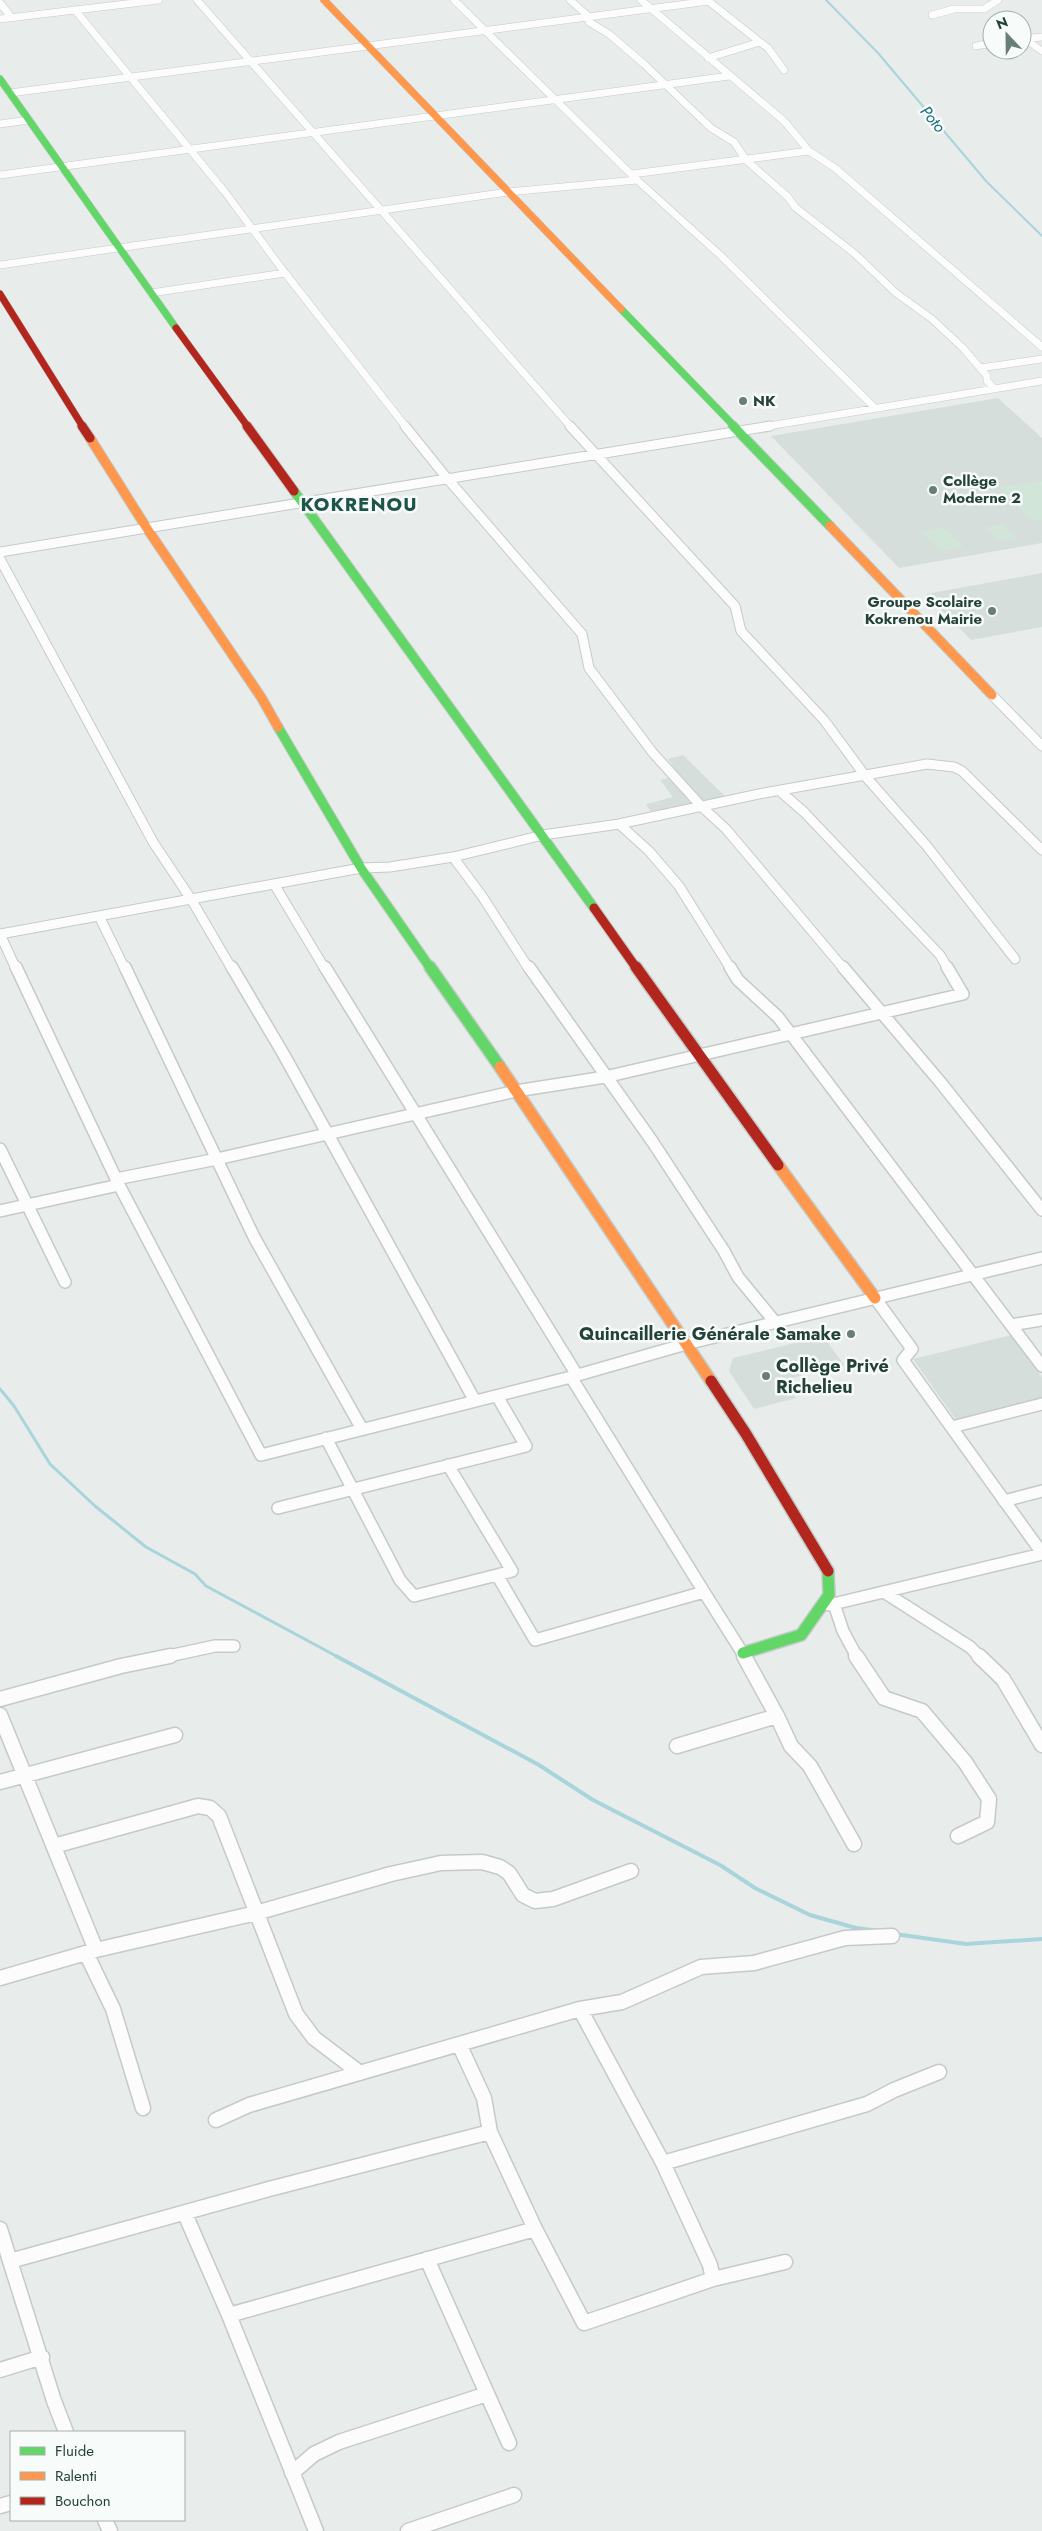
<svg xmlns="http://www.w3.org/2000/svg" width="1042" height="2531" font-family="Jost,sans-serif">
<style>
.built{fill:#d6dedb}
.green{fill:#d1e6d8}
.lines{fill:none;stroke-linecap:round;stroke-linejoin:round}
.stream-far2{stroke:#a9d4db;stroke-width:2}
.stream-far1{stroke:#a9d4db;stroke-width:3}
.stream{stroke:#a9d4db;stroke-width:4}
.street-far3-casing{stroke:#c5cac8;stroke-width:8}
.street-far2-casing{stroke:#c5cac8;stroke-width:11}
.street-far1-casing{stroke:#c5cac8;stroke-width:14}
.street-casing{stroke:#c5cac8;stroke-width:17}
.fast-far2-casing{stroke:#c3cbc8;stroke-width:8}
.fast-far1-casing{stroke:#c3cbc8;stroke-width:11}
.fast-casing{stroke:#c3cbc8;stroke-width:14}
.slow-far2-casing{stroke:#c3cbc8;stroke-width:8}
.slow-far1-casing{stroke:#c3cbc8;stroke-width:11}
.slow-casing{stroke:#c3cbc8;stroke-width:14}
.jam-far2-casing{stroke:#c3cbc8;stroke-width:8}
.jam-far1-casing{stroke:#c3cbc8;stroke-width:11}
.jam-casing{stroke:#c3cbc8;stroke-width:14}
.street-far3{stroke:#fcfcfc;stroke-width:7}
.street-far2{stroke:#fcfcfc;stroke-width:9}
.street-far1{stroke:#fcfcfc;stroke-width:11}
.street{stroke:#fcfcfc;stroke-width:14}
.fast-far2{stroke:#63d668;stroke-width:7}
.fast-far1{stroke:#63d668;stroke-width:9}
.fast{stroke:#63d668;stroke-width:11}
.slow-far2{stroke:#ff974d;stroke-width:7}
.slow-far1{stroke:#ff974d;stroke-width:9}
.slow{stroke:#ff974d;stroke-width:11}
.jam-far2{stroke:#b3261e;stroke-width:7}
.jam-far1{stroke:#b3261e;stroke-width:9}
.jam{stroke:#b3261e;stroke-width:11}
.poi-dot{fill:#697e78;stroke:#f7fbf9;stroke-width:2}
.labels{text-anchor:middle;dominant-baseline:central;stroke-width:5;stroke-linejoin:round;paint-order:stroke}
.far-poi-label{font-size:15px;font-weight:bold;fill:#24423a;stroke:#f7fbf9;text-anchor:start}
.far-water-label{font-size:16px;font-style:italic;fill:#1c6f80;stroke:#f7fbf9}
.poi-label{font-size:18px;font-weight:bold;fill:#24423a;stroke:#f7fbf9;text-anchor:end}
.far-district-label{font-size:19px;font-weight:bold;letter-spacing:1px;fill:#1f5548;stroke:#f7fbf9}
</style>
<rect width="100%" height="100%" fill="#e8edeb"/>
<path class="built" d="M998,398L1042,438V543L899,568L771,436Z
M1042,573V627L971,640L926,594Z
M683,755L726,797L651,812L646,804L673,797L660,780L679,775L668,759Z
M1011,1335L1042,1377V1399L956,1420L913,1359Z
M823,1336L844,1365L784,1380L796,1398L754,1409L729,1371L733,1358Z"/>
<path class="green" d="M1042,481V520L1032,521L999,487Z
M1002,524L1016,538L1000,541L986,527Z
M944,528L964,547L941,551L921,532Z"/>
<g class="lines">
<path class="stream-far2" d="M826,0L878,53L986,181L1042,236"/>
<path class="stream-far1" d="M0,1389L14,1406L50,1464L95,1506L146,1547L195,1574L206,1586L338,1657"/>
<path class="stream" d="M336,1656L539,1765L593,1800L720,1865L755,1888L810,1915L856,1928L872,1930
M895,1934L966,1944L1042,1939"/>
<defs>
<path id="street-far3" d="M197,0L571,427
M454,0L637,180L719,254L874,407
M570,0L588,16L589,22L609,34L644,64L711,128L734,142L746,160L788,197L795,207L855,254L896,293L932,319L963,348L987,376V381L993,387
M641,0L784,121L809,151L835,168L1042,347
M707,0L760,42L708,58
M0,3L11,17
M75,10L225,192L285,273L406,427
M932,15L954,9H984L998,0
M0,19L159,0
M1022,39L1042,37
M1025,39L1042,51
M760,42L768,48L784,70
M976,46L992,43
M10,93L709,1
M0,124L29,120
M632,174L809,151
M0,175L729,76
M0,265L508,192L637,180
M151,293L285,273
M980,368L1042,359
M762,427L1042,381"/>
<path id="street-far2" d="M405,426L446,477L582,634L589,668L653,753L702,807L726,829L844,969
M570,426L735,606L741,631L824,720L866,777L926,845L1015,959
M0,552L770,426
M0,559L153,842L191,899L232,969
M992,695L1042,746
M780,791L804,812L940,955L948,969
M619,824L649,851L679,886L731,969
M453,857L482,896L529,969
M274,884L325,969
M99,916L125,969
M0,934L16,969
M0,934L361,868L390,867L453,857L543,835L619,824L764,793L927,764L954,767L962,771L1042,850"/>
<path id="street-far1" d="M16,967L119,1185L261,1455L571,1377L686,1344L1042,1258
M125,967L254,1237L362,1429
M232,967L284,1055L475,1401
M325,967L577,1375
M529,967L652,1141L724,1251L738,1277L775,1322
M730,967L738,980L778,1017L1042,1366
M843,967L941,1083L1042,1210
M0,1149L65,1282
M116,1179L217,1159L516,1091L605,1077L963,994L947,967
M0,1211L119,1185
M875,1298L912,1349L903,1360L1042,1553
M1011,1325L1042,1320
M571,1377L704,1592
M952,1427L1042,1404
M326,1438L400,1580L414,1596L497,1575
M448,1465L512,1571L497,1575L535,1640L704,1592L745,1657
M1004,1501L1042,1491
M278,1508L526,1446L497,1396
M884,1592L970,1647L980,1657
M834,1604L843,1631L857,1657
M829,1605L1042,1554
M164,1657L215,1646H234"/>
<path id="street" d="M856,1656L884,1698L922,1711L965,1762L989,1799L987,1822L958,1836
M979,1656L1003,1679L1042,1745
M0,1699L121,1666L170,1656
M0,1715L96,1950
M777,1716L791,1746L810,1766L854,1844
M677,1746L777,1716L744,1656
M0,1782L175,1735
M54,1846L198,1806L210,1808L219,1816L296,2014L314,2038L360,2073
M86,1953L113,2009L143,2108
M0,1978L96,1950L256,1913L391,1874L441,1863L482,1862L500,1867L509,1873L523,1895L535,1901L553,1899L631,1871
M580,2009L663,2163L710,2265L713,2279
M459,2044L484,2098L490,2132
M216,2120L249,2105L580,2009L622,2002L701,1967L754,1963L845,1938L892,1936
M663,2163L867,2104L894,2090L939,2072
M185,2214L229,2315L316,2531
M0,2229L54,2401L66,2432
M427,2259L509,2443
M10,2261L269,2189L490,2132L535,2229L584,2323L713,2279L785,2262
M229,2315L535,2229
M0,2370L42,2357
M292,2473L314,2454L339,2442L487,2394
M0,2506L11,2503
M105,2520L110,2531
M408,2531L514,2495"/>
<path id="fast-far2" d="M0,79L176,328
M621,309L735,427"/>
<path id="fast-far1" d="M733,426L830,526
M294,491L594,908
M278,727L361,868L431,969"/>
<path id="fast" d="M430,967L500,1067
M743,1653L801,1635L829,1595L828,1571"/>
<path id="slow-far2" d="M324,0L621,309"/>
<path id="slow-far1" d="M90,438L146,527L261,697L278,727
M830,526L992,695"/>
<path id="slow" d="M500,1067L711,1381
M778,1165L875,1298"/>
<path id="jam-far2" d="M0,294L83,427
M176,328L248,427"/>
<path id="jam-far1" d="M82,426L90,438
M247,426L294,491
M594,908L637,969"/>
<path id="jam" d="M636,967L778,1165
M711,1381L746,1434L828,1571"/>
</defs>
<use href="#street-far3" class="street-far3-casing"/>
<use href="#street-far2" class="street-far2-casing"/>
<use href="#street-far1" class="street-far1-casing"/>
<use href="#street" class="street-casing"/>
<use href="#fast-far2" class="fast-far2-casing"/>
<use href="#fast-far1" class="fast-far1-casing"/>
<use href="#fast" class="fast-casing"/>
<use href="#slow-far2" class="slow-far2-casing"/>
<use href="#slow-far1" class="slow-far1-casing"/>
<use href="#slow" class="slow-casing"/>
<use href="#jam-far2" class="jam-far2-casing"/>
<use href="#jam-far1" class="jam-far1-casing"/>
<use href="#jam" class="jam-casing"/>
<use href="#street-far3" class="street-far3"/>
<use href="#street-far2" class="street-far2"/>
<use href="#street-far1" class="street-far1"/>
<use href="#street" class="street"/>
<use href="#fast-far2" class="fast-far2"/>
<use href="#fast-far1" class="fast-far1"/>
<use href="#fast" class="fast"/>
<use href="#slow-far2" class="slow-far2"/>
<use href="#slow-far1" class="slow-far1"/>
<use href="#slow" class="slow"/>
<use href="#jam-far2" class="jam-far2"/>
<use href="#jam-far1" class="jam-far1"/>
<use href="#jam" class="jam"/>
</g>
<g class="poi-dot">
<circle cx="743" cy="401" r="5"/>
<circle cx="933" cy="490" r="5"/>
<circle cx="992" cy="611" r="5"/>
<circle cx="851" cy="1334" r="5"/>
<circle cx="766" cy="1376" r="5"/>
</g>
<g class="labels">
<g class="far-poi-label">
<text x="753" y="401">NK</text>
<text x="943" y="481">Collège<tspan x="943" dy="17">Moderne 2</tspan></text>
<text x="982" y="602" text-anchor="end">Groupe Scolaire<tspan x="982" dy="17">Kokrenou Mairie</tspan></text>
</g>
<g class="far-water-label">
<text transform="translate(933 119) rotate(50)">Poto</text>
</g>
<g class="poi-label">
<text x="841" y="1334">Quincaillerie Générale Samake</text>
<text x="776" y="1366" text-anchor="start">Collège Privé<tspan x="776" dy="21">Richelieu</tspan></text>
</g>
<g class="far-district-label">
<text x="359" y="504">KOKRENOU</text>
</g>
</g>
<rect x="10" y="2431" width="175" height="90" fill="#f7fbf9" stroke="#a3b1ad"/>
<rect x="20" y="2447" width="25" height="8" fill="#63d668" stroke="#a3b1ad"/>
<text x="55" y="2456" font-size="15" fill="#24423a">Fluide</text>
<rect x="20" y="2472" width="25" height="8" fill="#ff974d" stroke="#a3b1ad"/>
<text x="55" y="2481" font-size="15" fill="#24423a">Ralenti</text>
<rect x="20" y="2497" width="25" height="8" fill="#b3261e" stroke="#a3b1ad"/>
<text x="55" y="2506" font-size="15" fill="#24423a">Bouchon</text>
<g transform="translate(1007 35) rotate(338)"><circle r="24" fill="#f7fbf9" stroke="#a3b1ad"/>
<path d="M0-4L9 19L0 12L-9 19Z" fill="#697e78"/>
<text y="-8" font-size="14" font-weight="bold" text-anchor="middle" fill="#24423a">N</text>
</g>
</svg>
